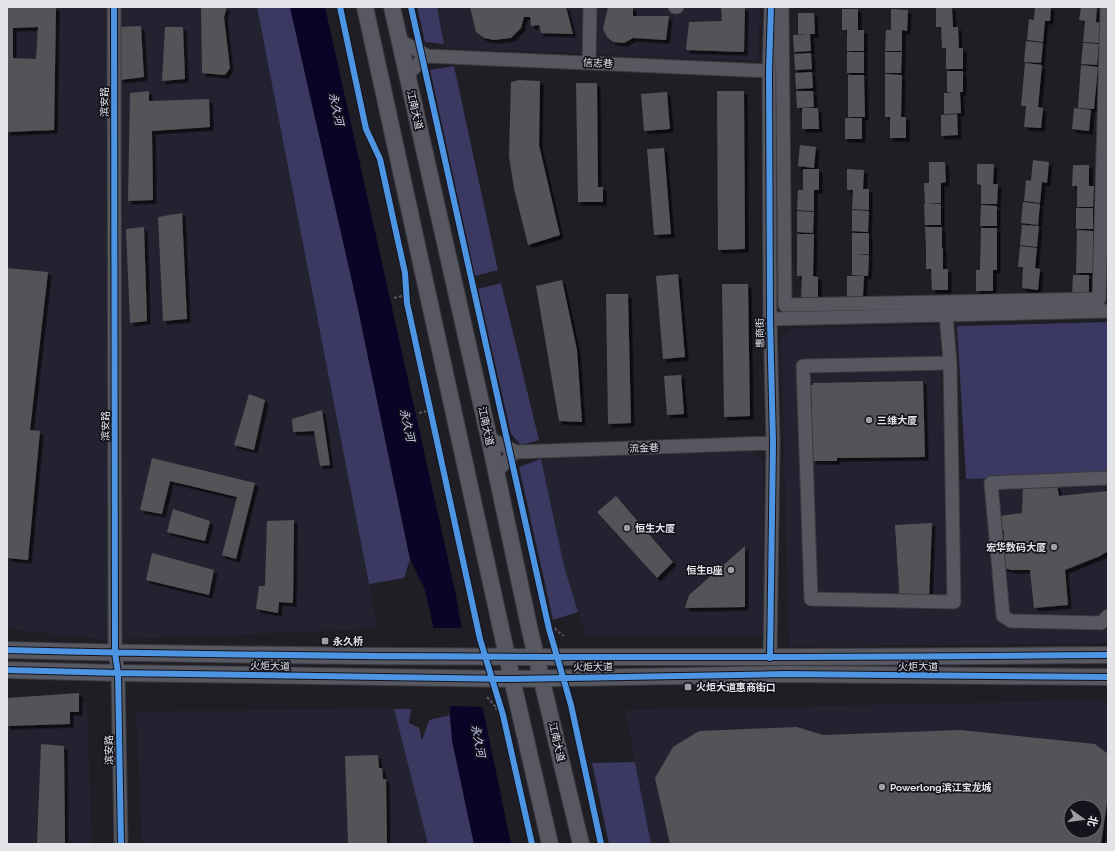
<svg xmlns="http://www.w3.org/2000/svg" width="1115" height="851" font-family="Raleway,'Noto Sans SC',sans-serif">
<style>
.built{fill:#222230;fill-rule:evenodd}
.green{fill:#3b3861}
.water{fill:#0c0427}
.pier{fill:#1e1e24}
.building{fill:#535358;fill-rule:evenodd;filter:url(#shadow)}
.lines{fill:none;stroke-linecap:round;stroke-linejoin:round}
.minor-casing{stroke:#3a3a3f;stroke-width:15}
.major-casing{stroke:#3a3a3f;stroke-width:18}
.path{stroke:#58585e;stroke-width:2;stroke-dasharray:3 2;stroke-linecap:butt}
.minor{stroke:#575760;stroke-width:13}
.major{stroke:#585863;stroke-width:16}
.cycleway-casing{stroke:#13131c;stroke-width:8}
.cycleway{stroke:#4d94e3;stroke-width:6}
.poi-dot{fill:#9e9ea5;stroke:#13131c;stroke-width:1.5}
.labels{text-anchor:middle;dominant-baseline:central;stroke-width:3.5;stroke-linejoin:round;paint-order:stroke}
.street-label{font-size:10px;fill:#e3e3ea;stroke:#13131c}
.poi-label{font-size:10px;font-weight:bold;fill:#e3e3ea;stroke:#13131c;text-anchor:start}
.water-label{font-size:11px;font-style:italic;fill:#cdccf2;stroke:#13131c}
</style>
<defs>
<filter id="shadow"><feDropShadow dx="3.5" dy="3.5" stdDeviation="0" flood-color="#0009"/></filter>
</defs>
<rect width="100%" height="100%" fill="#1e1e24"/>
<path class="built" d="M7,7H257L378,629L107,640L7,629Z
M437,7H760L758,61L445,48Z
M939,325L946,480L1108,475V643L789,647L781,336L791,328Z
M752,451L763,461V635L586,637L564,566L541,459Z
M1108,700V844H651L625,710ZM1071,807H1095V831H1071Z
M7,703H87L92,844H7Z
M394,709L428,844H142L136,711Z"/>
<path class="green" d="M257,7H290L356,299L410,559L404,578L369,584Z
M417,7H437L444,44L425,42Z
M454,66L498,270L475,276L430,70Z
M501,283L539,440L521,445L511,434L478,289Z
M1108,322V475L966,479L957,326Z
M541,459L564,566L578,612L553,620L519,467Z
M394,709H411L409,723L419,728L422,740L429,720L450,715L452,740L474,844H428Z
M635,762L651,844H609L592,763Z"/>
<path class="water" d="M290,7H325L456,595L463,636L480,695L511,844H474L452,740L450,715L451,693L436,639L425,590L410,559L356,299Z"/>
<path class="pier" d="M431,628H464L484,707L449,706V694Z"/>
<path class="building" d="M7,7H56L54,130L7,132ZM38,27L36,59L13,58V28Z
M201,7H227L224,17L230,68L225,75L202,73Z
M470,7H566L573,34L541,33L539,25L531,26L530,17H524L521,28L511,38L494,40L484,38L476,32Z
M608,7H633V16H669L666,40L633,38L624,43L613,42L607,37L603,29Z
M721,7H745L744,52L686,50L689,22L722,21Z
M936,7H952L953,27H958L959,48H942L941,27H936Z
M1035,7H1051L1050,21H1045L1043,42L1027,40L1029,19L1034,20Z
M1081,7H1097L1096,22L1101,23L1099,43L1083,42L1085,21L1079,20Z
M842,9H858V30H864V51H847V30H842Z
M891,9L908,10L907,31L902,30V51H885L886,30H891Z
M798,13H814L815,34H798Z
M141,26L144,77L120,80V27Z
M165,27H183L185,79L162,81Z
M810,34L811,51L794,52L793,35Z
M1026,41L1043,43L1041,63L1024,62Z
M1083,43L1099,44L1097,65L1081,64Z
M946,48H963V69H946Z
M847,52H864V73H847Z
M885,52H902L901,73H885Z
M811,53L812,69L795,70L794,54Z
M1025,63L1042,65L1038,107L1043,108L1041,128L1024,127L1026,106H1021Z
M1081,65L1098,67L1096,88L1086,87L1096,88L1094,109L1078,108Z
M947,71H963V92H960L961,113L944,114V93H952L947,92Z
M812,72L813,88L796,89L795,73Z
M885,74L902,75L901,117H906V138H890V117H885Z
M848,75H864L865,117H848Z
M519,80L540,81L539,145L560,235L528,245L514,189L509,156L511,82Z
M576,83H597L598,187H603V202H578Z
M149,91V101L209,99L210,127L152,131L153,200L128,201L130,93Z
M717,91H744L745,249L718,250Z
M796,91H813L814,107L797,108Z
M667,92L670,129L644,131L641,94Z
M802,108H818L819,129H802Z
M1074,108L1091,110L1089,131L1072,129Z
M957,114L958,135L941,136V115Z
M845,118H862V139H845Z
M800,145L816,147L814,168L798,166Z
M664,148L671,234L654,235L647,149Z
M1033,160L1049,162L1047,183L1042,182L1040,203L1024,201L1026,180L1031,181Z
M929,162H945L946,182L941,183V203L925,204L924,183H929Z
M977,164H994L993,184H998L997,204H981V185L977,184Z
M1073,165H1089V186H1094L1093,207H1077V186H1072Z
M803,169H819V190H814V211L797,210L798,190H803Z
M847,169L864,170L863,189H869V210L852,209L853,190H847Z
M1023,202L1040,204L1038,225L1021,223Z
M924,204H941V225H925Z
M981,205L997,206V226H980Z
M1076,208H1093V229H1076Z
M852,210L869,211L868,232L852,231Z
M797,211L814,212L813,233L797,232Z
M182,213L187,319L163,321L158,217Z
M1022,225L1039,226L1037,247L1020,245Z
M144,227L147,321L130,323L126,229Z
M925,227H942V248H926Z
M981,228H997V270H993V291H976V270H980Z
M1077,230L1093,231V273H1076Z
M852,233H869V254H855L869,255L868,276L852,275Z
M797,234H814L813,276L818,277V297H801L802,276H797V255H811H797Z
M1020,246L1037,248L1035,268L1040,269L1038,290L1022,288L1023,267H1018Z
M926,248H943V269H948V290H932L931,269H926Z
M1107,265H1108V287H1105Z
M7,268L48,272L30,430L40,431L28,560L7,558Z
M678,274L685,357L663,359L656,276Z
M1073,275H1089V296H1072Z
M847,276H864L863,297H847Z
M562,280L577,350L582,422L559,421L536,286Z
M722,284H748L750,416L724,417Z
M606,294H628L631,423L608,424Z
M681,375L684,414L667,415L664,376Z
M923,381L925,457L837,458V461H813L811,385H813V383Z
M249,394L265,400L254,450L234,445Z
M322,410L330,465L320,466L314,431L293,432L292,419Z
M152,458L255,483L236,559L222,555L237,497L170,481L162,514L140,510Z
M1057,485L1059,496L1108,491V551L1100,556L1065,570L1068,605L1034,608L1030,570H1011L1005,568L1001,563V544L1004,541V531L998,527L999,516L1022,513L1023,488Z
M616,496L673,562L657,578L597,512Z
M173,509L210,521L205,541L167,532Z
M294,520L293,603L279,602L278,613L256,609L259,586H265L267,521Z
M932,523L929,599L900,603L895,525Z
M745,546V607L685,608L689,595Z
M152,553L214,570L209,595L146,580Z
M79,693V712H70V724L7,726V698Z
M797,727L823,735L960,730L1095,744L1108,754V795L1101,844H670L655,778L673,747L699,731ZM1071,807H1095V831H1071Z
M41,744L64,746L65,844H37Z
M378,755L379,768H382L383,779H386L387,844H348L345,756Z"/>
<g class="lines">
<defs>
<path id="minor" d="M114,7L115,653L118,673L121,844
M675,7H677
M782,7L785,305L1099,299L1107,7
M399,40L427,56L769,71
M589,63L590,7
M407,75L426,56
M946,314L950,363L803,366L811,599L954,602L950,363
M770,319L1108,311
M489,438L516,452L773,443
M496,472L515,452
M1108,478L991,483L1003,616L1011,621L1101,623L1108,616
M770,658L773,443L770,319L769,71L771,7"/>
<path id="major" d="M365,7L512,679L550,844
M392,7L489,438L530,631L581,844
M7,650C374,659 741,658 1108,655
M7,670L118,673L512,679L785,674L1108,677"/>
</defs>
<use href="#minor" class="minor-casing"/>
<use href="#major" class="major-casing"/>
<path class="path" d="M394,298L406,295
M419,413L431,410
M555,628L557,631L564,636
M487,697L496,707V710"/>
<use href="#minor" class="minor"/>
<use href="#major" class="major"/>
<defs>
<path id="cycleway" d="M114,7L115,653L118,673L121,844
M340,7L366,129L380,159L405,273L407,303L480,639L503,715L532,844
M411,7L549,629L571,705L601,844
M7,650C374,659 741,658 1108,655
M770,658L773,443L770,319L769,71L771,7
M7,670L118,673L512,679L785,674L1108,677"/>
</defs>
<use href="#cycleway" class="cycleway-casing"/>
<use href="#cycleway" class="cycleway"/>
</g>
<g class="poi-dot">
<circle cx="869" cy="420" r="4"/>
<circle cx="627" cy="528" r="4"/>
<circle cx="1054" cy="547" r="4"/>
<circle cx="731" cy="570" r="4"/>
<rect x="321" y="637" width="8" height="8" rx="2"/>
<rect x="684" y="683" width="8" height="8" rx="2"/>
<circle cx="882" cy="787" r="4"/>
</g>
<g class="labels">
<g class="street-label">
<text transform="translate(598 63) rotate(3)">信志巷</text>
<text transform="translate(104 102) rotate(-90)">滨安路</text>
<text transform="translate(415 110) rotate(77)">江南大道</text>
<text transform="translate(760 333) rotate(-91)">惠商街</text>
<text transform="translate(105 426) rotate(-90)">滨安路</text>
<text transform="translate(486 426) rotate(78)">江南大道</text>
<text transform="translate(644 448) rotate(-2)">流金巷</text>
<text transform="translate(270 666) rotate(1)">火炬大道</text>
<text x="918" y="666">火炬大道</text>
<text transform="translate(593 667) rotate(-1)">火炬大道</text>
<text transform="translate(557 742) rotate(77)">江南大道</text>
<text transform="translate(109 750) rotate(-91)">滨安路</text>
</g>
<g class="poi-label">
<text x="877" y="420">三维大厦</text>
<text x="635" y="528">恒生大厦</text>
<text x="1046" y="547" text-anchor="end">宏华数码大厦</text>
<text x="723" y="570" text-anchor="end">恒生B座</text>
<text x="333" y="641">永久桥</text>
<text x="696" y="687">火炬大道惠商街口</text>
<text x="890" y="787">Powerlong滨江宝龙城</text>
</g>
<g class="water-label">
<text transform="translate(336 109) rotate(77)">永久河</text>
<text transform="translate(407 425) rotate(77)">永久河</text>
<text transform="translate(478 741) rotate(79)">永久河</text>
</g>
</g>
<rect width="1115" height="851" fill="none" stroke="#e3e3ea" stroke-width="16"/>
<g transform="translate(1083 819) rotate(104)"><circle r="19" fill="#13131c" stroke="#66666e"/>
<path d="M0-3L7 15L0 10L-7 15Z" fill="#9e9ea5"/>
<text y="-6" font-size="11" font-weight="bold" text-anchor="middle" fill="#e3e3ea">北</text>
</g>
</svg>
